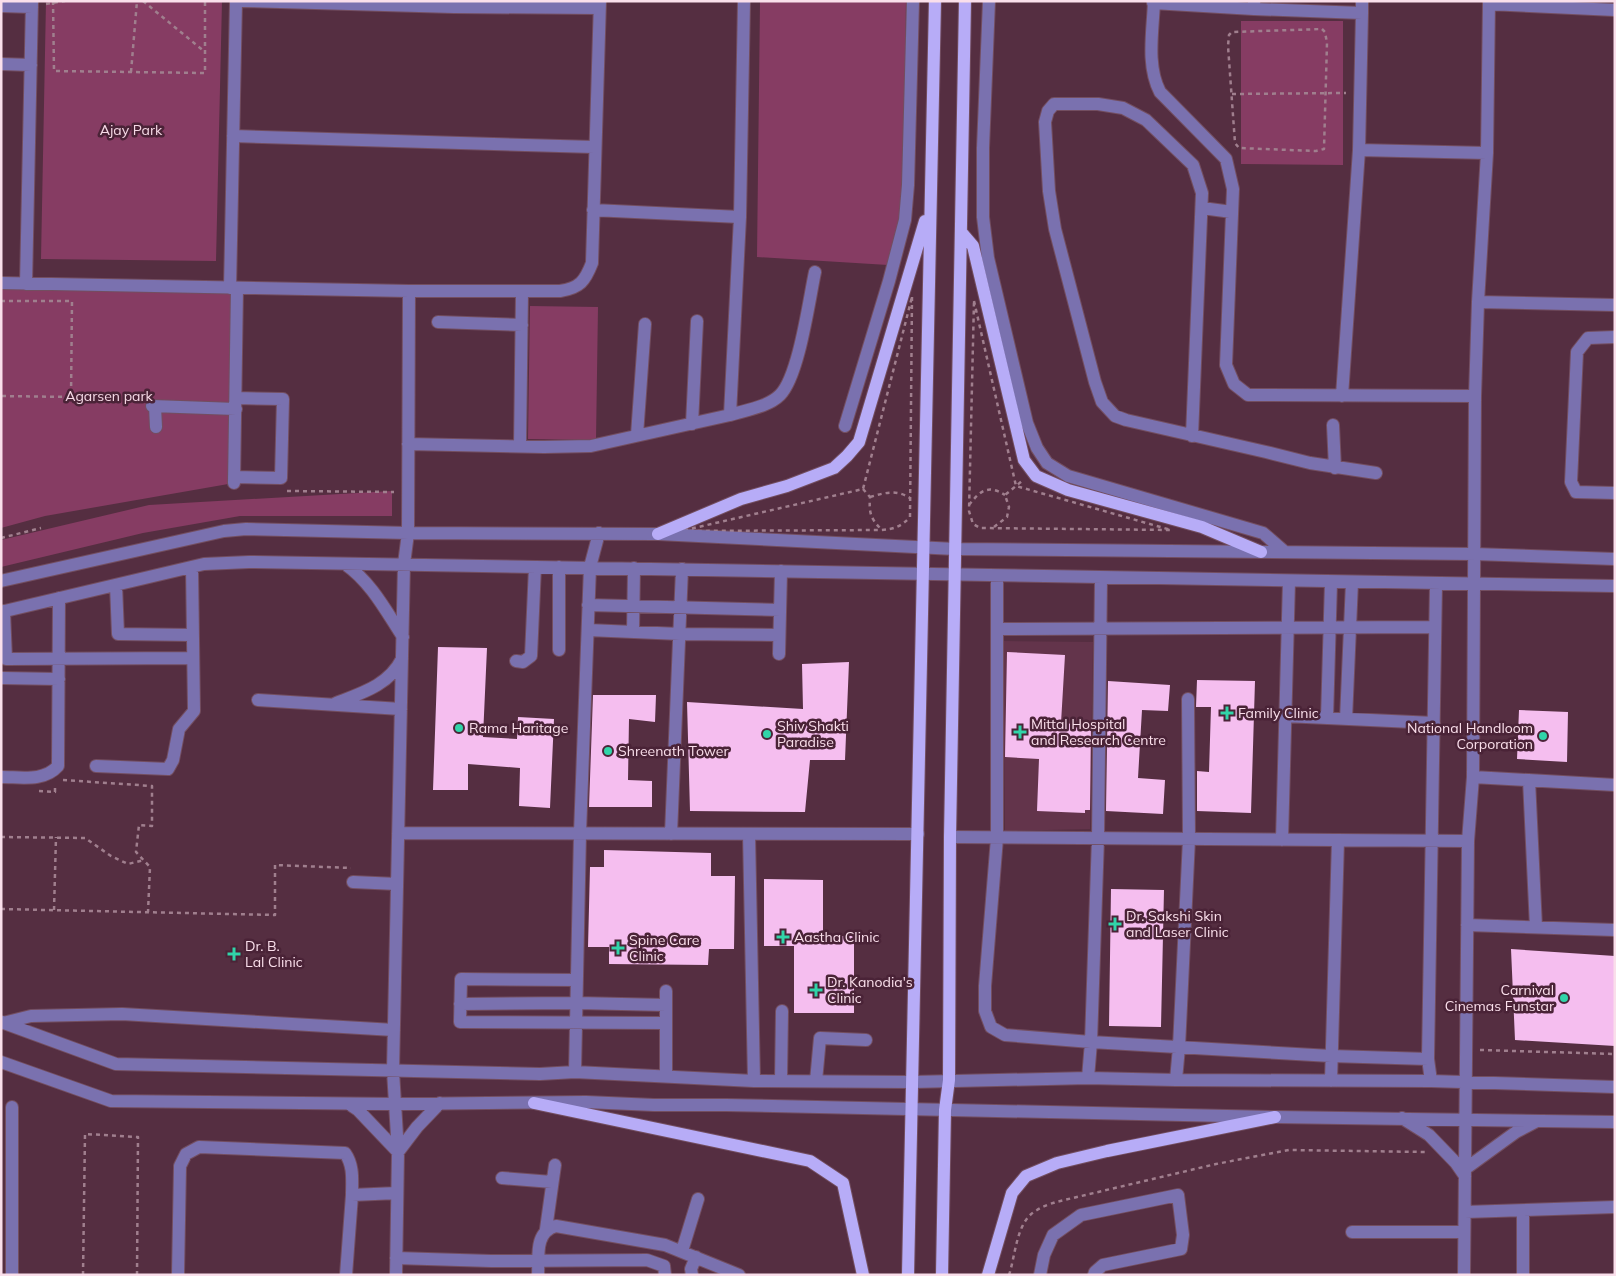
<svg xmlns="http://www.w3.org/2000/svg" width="1616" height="1276" font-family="Mulish,sans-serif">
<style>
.built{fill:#63344b}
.green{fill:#863c63}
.building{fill:#f5beef}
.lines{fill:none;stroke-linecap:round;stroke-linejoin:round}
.minor-casing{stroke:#734e60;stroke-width:14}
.major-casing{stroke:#734e60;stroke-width:14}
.path{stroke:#a07f8e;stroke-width:2.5;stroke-dasharray:4 4;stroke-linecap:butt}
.minor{stroke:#7a71af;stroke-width:12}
.major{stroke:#b7acf7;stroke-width:12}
.poi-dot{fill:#31d4a9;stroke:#4a2337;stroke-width:2}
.labels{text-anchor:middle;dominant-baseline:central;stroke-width:5;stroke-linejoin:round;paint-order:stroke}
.park-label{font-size:14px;fill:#f6d9e6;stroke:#4a2337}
.poi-label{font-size:14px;fill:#fadfeb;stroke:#4a2337;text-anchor:start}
</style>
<rect width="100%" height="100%" fill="#552e41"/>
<path class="built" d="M1003,641L1093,642L1090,829L1005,831Z"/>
<path class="green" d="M46,1H222L216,261L41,259Z
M760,1H906L903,208L888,265L757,257Z
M1241,21H1343V165L1241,164Z
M230,288L234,483L45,516L1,528V289Z
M530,306L598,307L596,440L528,439Z
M392,491V516H240L143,533L1,567V540L149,505Z"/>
<path class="building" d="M438,647L487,648L483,737L517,739L518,717L554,719L550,808L519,806L520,768L468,764V790H433Z
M1007,652L1065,655L1061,723L1091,725L1090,810H1085V813L1037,811L1039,759L1005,757Z
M849,662L845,760H810L805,812L690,811L687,702L803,709L802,664Z
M1197,680L1255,681L1251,813L1197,811V771L1209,772L1211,707H1196Z
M1108,681L1170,685L1168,711L1142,710L1138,778L1165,780L1163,814L1106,811Z
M593,695H656L655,722L629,719L628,780L652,781V807H589Z
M1519,710L1568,712L1567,762L1517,759Z
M604,850L711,853V876H735L734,949H709L708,965L609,964V947H588L590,867H604Z
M764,879L823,880V936H854V1013H794V946H764Z
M1111,889L1164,890L1161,1027L1109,1026Z
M1511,949L1615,956V1046L1515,1040Z"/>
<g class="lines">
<defs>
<path id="minor" d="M243,1L454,7L455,1
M989,1L983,148V217L988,258L1027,423L1037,448L1047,463L1068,476L1263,533L1285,552
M1154,1C1153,31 1146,65 1160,92L1226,159L1233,189L1226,365L1234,384L1248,395L1475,396
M1254,1V9L1362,13V1
M1153,3L1254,9
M1489,4L1615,10
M1,6L32,7
M454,7L599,8
M1,64L31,65
M233,136L594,147
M1359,150L1487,153
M1202,208L1232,212
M593,210L740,217
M1,283L409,291L408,533L404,564L393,1071L398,1152L396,1275
M26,284L32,1
M230,288L236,1
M409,291H560C580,288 585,281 592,263L600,1
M1478,302L1615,305
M438,322L522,325
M1615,337L1588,338L1577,352L1571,482L1576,492L1615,493
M1342,396L1359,150L1362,13
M152,406L236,409
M155,407L156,427
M730,415C746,410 768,407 780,395C799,376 809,300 815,272
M692,424L697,321
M1333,425L1335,468
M845,426L889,281L905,220L908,185L913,1
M637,435L645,324
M1192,436L1202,193L1193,165L1146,120L1123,108L1098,104H1054L1048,111L1045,122L1049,191L1055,229L1095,382L1102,402L1115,416L1126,420L1266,452L1310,463L1376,473
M408,444L544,447L591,446L730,415L740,217L744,1
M520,446L522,291
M234,477L281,478L283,399L236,398
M234,483L237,288
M345,564C371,582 386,611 403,637
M997,576V838L985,986V1011L991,1027L1005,1035L1091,1042L1331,1056L1428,1059
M1,581L224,531L246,529L408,533L658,534L955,549L1474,554L1615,559
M116,585L118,634L193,635
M588,605L780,610
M4,611L6,659L193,658
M1,612L204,564L249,562L1615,586
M997,629L1435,627
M588,630L680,634L779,635
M633,632L634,568
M559,650V567
M779,654L781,571
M516,661L523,662L531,656L535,567
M1,678L59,679
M258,700L401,709
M336,703C362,693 389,685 402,659
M1285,716L1434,723
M1327,718L1331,582
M1346,719L1352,582
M96,766L168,769L173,760L179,729L194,711L192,567
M1,777C21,777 44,782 58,766L59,598
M1473,777L1615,785
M1529,780L1536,927
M398,833L918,834
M671,834L682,569
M749,834L754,1081
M950,837L1468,841
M1282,840L1289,581
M353,882L397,884
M1467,925L1615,930
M577,980L461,979L460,1022L666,1023
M460,1004L577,1003L666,1005
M1,1022L116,1064L540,1074L575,1072L754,1081L912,1082L1088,1078L1176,1080L1431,1081L1615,1087
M3,1023L31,1016L122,1014L394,1030
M1,1062L111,1101L396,1104L586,1102L654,1105H726L1275,1117L1615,1122
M575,1072L580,833L590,567L599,533
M666,1076V991
M1088,1078L1091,1042L1098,838L1101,578
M1176,1080L1179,1047L1189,839L1188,699
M781,1081L782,1011
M816,1081L820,1038L866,1040
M1331,1081L1338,840
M1431,1081L1428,1059L1436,584
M349,1104L358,1110L398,1152L417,1127L440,1103
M12,1107V1275
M1402,1118L1429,1135L1456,1163L1465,1176
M1465,1169L1516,1132L1537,1121
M502,1178L552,1182
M1523,1211V1275
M1465,1212L1615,1207
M546,1229L555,1165
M1352,1232H1464
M682,1251L698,1199
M396,1258L491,1261L647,1260L664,1266L665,1275
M178,1275L180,1166L186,1154L199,1147L345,1153C354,1166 352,1180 352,1195
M346,1275L352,1195L397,1193
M538,1275C539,1257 534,1232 556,1226L665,1245L739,1275
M692,1275L691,1269L696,1257
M1040,1275L1044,1255L1053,1235L1081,1215L1178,1195L1183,1235L1181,1249L1103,1265L1095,1272L1094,1275
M1464,1275L1468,841L1473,777L1475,396L1478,302L1487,153L1489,1"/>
<path id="major" d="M961,232L973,246L1024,460L1036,476L1068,490L1202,527L1261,552
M658,534L741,499L787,486L834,468L847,456L859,442L925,221
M534,1103L810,1161L843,1183L863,1275
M908,1275L935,1
M942,1275L945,1110L949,1080L950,837L965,1
M988,1275L1012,1193L1026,1176L1057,1163L1107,1151L1275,1117"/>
</defs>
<use href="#minor" class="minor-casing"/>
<use href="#major" class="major-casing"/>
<path class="path" d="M53,1L54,71L205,73V1
M143,1L205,52
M46,4L65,1
M1322,29L1325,32L1327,43L1324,149L1316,151L1239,148L1235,143L1228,46L1229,35L1232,32Z
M131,72L137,1
M1232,94L1346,93
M912,297L910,517C901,527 894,529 881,530L681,531L863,489Z
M1,301H72L71,397L1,396
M974,301L1016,486L1171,530L980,528L973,524L969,511Z
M863,489L870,497C869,512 870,518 881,529
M287,491L394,492
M870,497C884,493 896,489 910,498
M969,505C980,491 988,484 1005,495
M994,527L1007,517L1009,507L1005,495L1022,481
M1,538L41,528
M63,780L152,786V826L139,825L136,852L150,867L148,912
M39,791L55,792V785
M1,837L85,838L111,856L128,864L144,860
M1,909L275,915V865L351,868
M54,910L56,837
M1480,1050L1615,1054
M83,1275L85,1134L138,1137L137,1275
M1009,1275C1016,1254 1016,1221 1037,1210C1043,1206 1050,1204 1056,1202L1216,1164L1289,1150L1426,1152"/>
<use href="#minor" class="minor"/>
<use href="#major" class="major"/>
</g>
<g class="poi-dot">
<path d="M1224.5 705.5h5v5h5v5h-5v5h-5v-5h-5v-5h5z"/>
<circle cx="459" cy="728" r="5"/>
<path d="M1017.5 724.5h5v5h5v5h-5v5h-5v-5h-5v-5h5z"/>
<circle cx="767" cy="734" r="5"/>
<circle cx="1543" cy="736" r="5"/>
<circle cx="608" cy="751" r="5"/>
<path d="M1112.5 916.5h5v5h5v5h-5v5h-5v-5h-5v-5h5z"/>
<path d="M780.5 929.5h5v5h5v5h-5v5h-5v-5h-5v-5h5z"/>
<path d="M615.5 940.5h5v5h5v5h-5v5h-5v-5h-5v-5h5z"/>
<path d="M231.5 946.5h5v5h5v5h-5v5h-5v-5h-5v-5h5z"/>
<path d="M813.5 982.5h5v5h5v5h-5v5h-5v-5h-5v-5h5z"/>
<circle cx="1564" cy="998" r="5"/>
</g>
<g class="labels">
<g class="park-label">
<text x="131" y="130">Ajay Park</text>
<text x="109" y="396">Agarsen park</text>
</g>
<g class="poi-label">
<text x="1238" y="713">Family Clinic</text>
<text x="1031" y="724">Mittal Hospital<tspan x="1031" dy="16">and Research Centre</tspan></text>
<text x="777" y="726">Shiv Shakti<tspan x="777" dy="16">Paradise</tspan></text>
<text x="469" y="728">Rama Haritage</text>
<text x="1533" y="728" text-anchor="end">National Handloom<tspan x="1533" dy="16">Corporation</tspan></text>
<text x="618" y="751">Shreenath Tower</text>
<text x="1126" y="916">Dr. Sakshi Skin<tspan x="1126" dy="16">and Laser Clinic</tspan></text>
<text x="794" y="937">Aastha Clinic</text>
<text x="629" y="940">Spine Care<tspan x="629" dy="16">Clinic</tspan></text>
<text x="245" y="946">Dr. B.<tspan x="245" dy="16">Lal Clinic</tspan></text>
<text x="827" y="982">Dr. Kanodia's<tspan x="827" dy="16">Clinic</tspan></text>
<text x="1554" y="990" text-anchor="end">Carnival<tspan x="1554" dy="16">Cinemas Funstar</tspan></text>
</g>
</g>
<rect width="1616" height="1276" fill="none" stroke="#fadfeb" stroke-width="5"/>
</svg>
